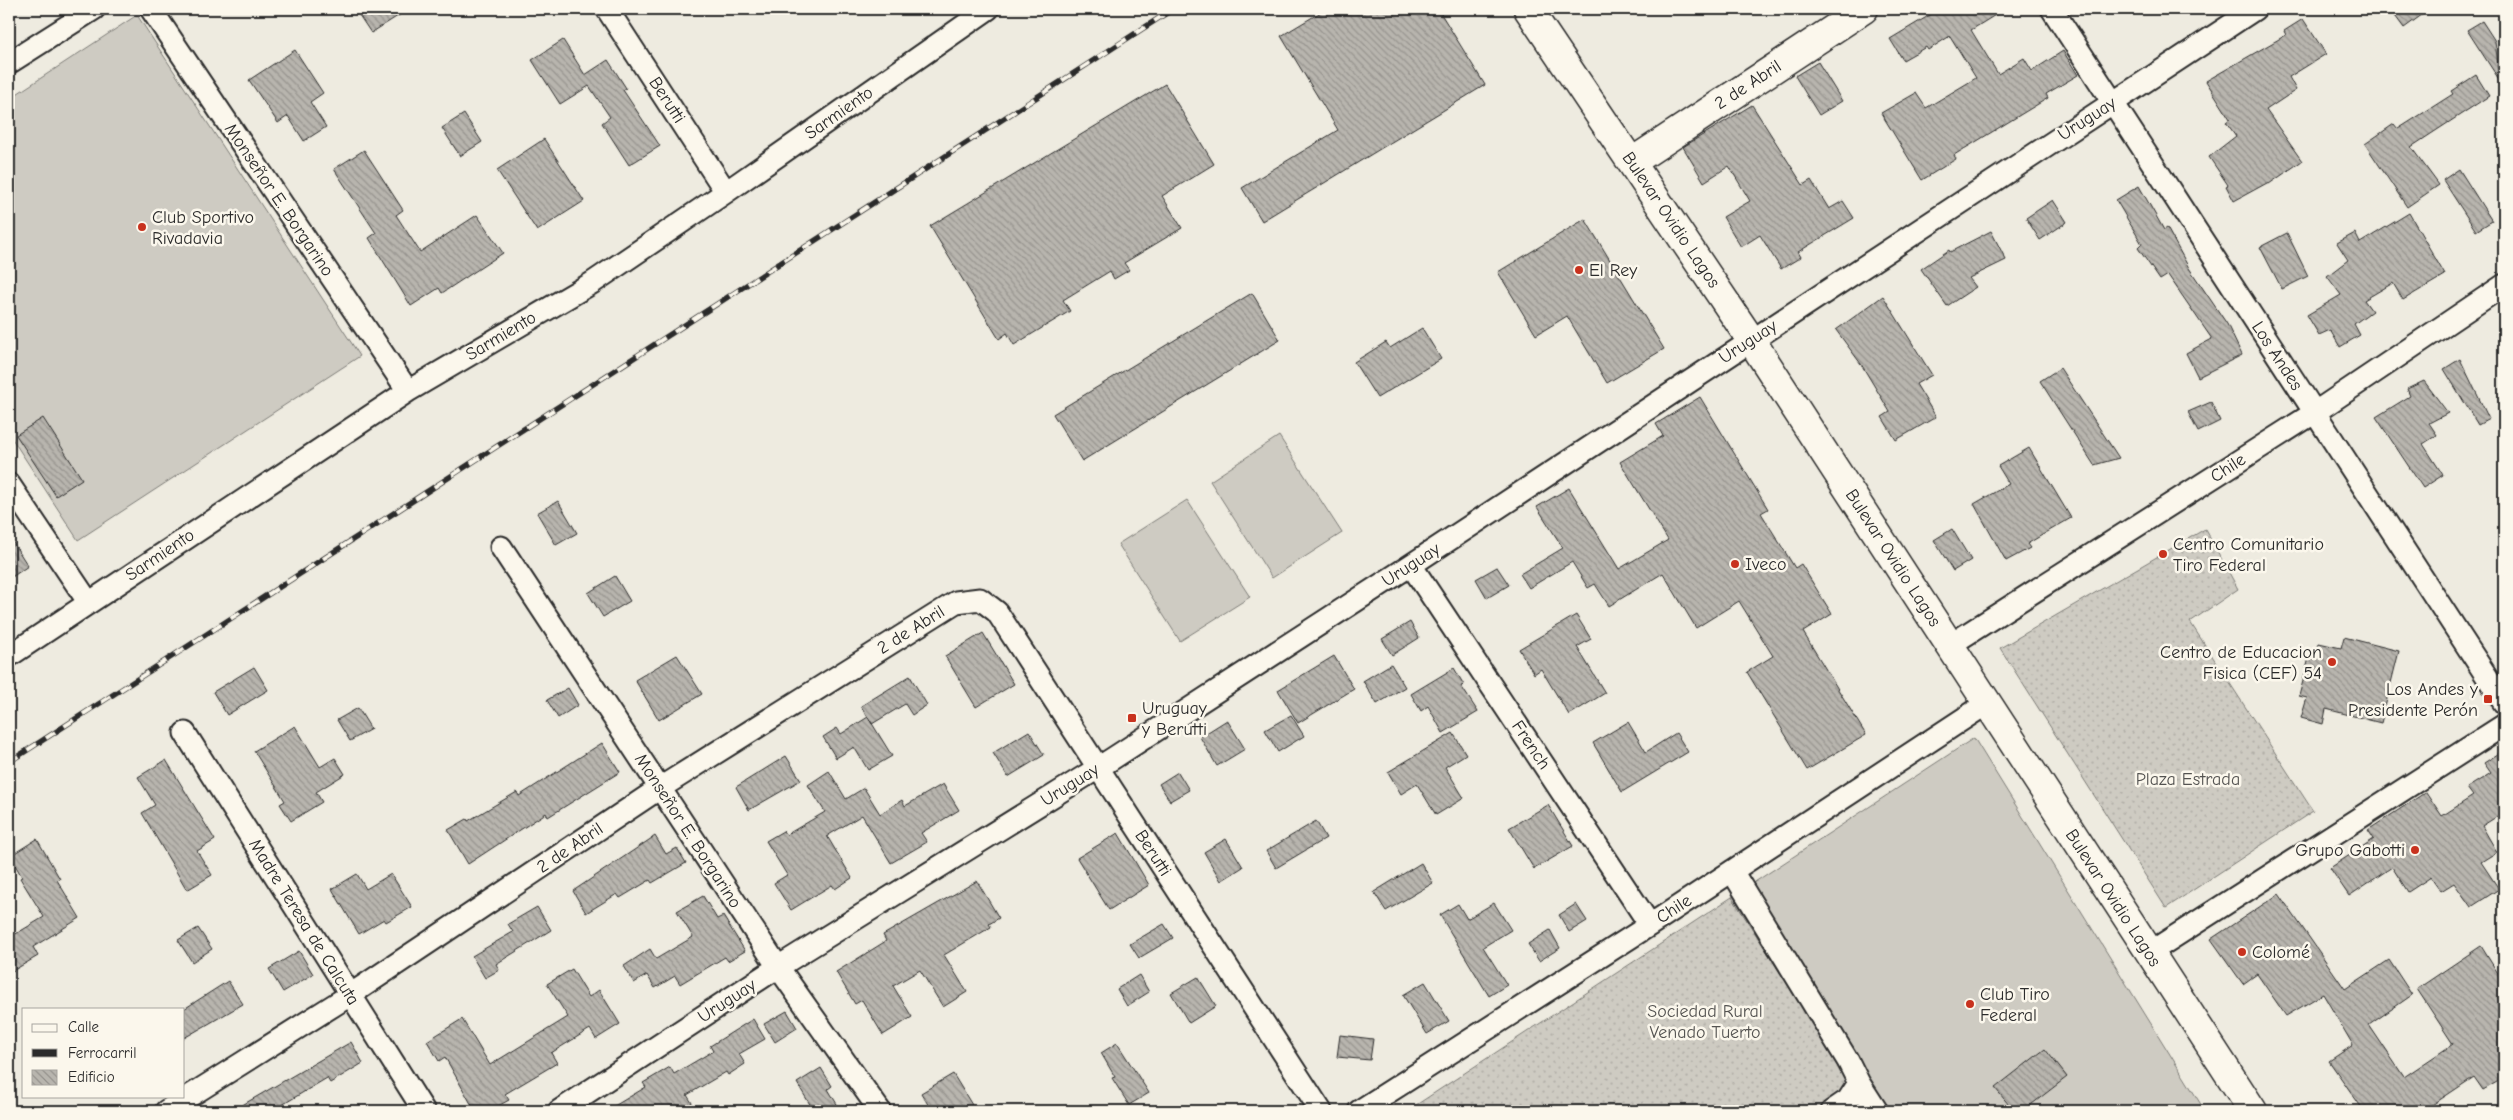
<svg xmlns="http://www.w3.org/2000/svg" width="2513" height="1120" font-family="'Comic Neue',sans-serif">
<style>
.grass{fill:url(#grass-dots);stroke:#7c7b76}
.garden{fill:#cecbc2;stroke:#7c7b76}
.building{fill:url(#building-back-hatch);stroke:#2b2b2b}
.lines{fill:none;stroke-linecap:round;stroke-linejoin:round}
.street-casing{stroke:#2b2b2b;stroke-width:25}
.secondary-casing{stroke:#2b2b2b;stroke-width:31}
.highway-casing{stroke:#2b2b2b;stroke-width:31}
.street{stroke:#fbf7ec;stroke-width:21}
.secondary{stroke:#fbf7ec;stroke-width:28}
.highway{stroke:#fbf7ec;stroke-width:28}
.rail-casing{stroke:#2b2b2b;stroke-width:5.5}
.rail{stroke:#fbf7ec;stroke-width:4;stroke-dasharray:11;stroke-linecap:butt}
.poi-dot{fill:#c8321e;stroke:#fbf7ec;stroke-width:2}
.labels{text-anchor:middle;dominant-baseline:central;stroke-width:5;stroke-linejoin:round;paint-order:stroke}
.street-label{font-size:18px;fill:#2b2b2b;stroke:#fbf7ec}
.poi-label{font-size:18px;fill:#2b2b2b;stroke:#fbf7ec;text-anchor:start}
.park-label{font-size:18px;fill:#545351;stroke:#fbf7ec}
</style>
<defs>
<pattern id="grass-dots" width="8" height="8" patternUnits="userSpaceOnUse" patternTransform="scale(1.25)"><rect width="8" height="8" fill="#cecbc2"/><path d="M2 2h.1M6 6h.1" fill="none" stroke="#b1aea7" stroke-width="1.8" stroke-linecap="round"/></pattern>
<pattern id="building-back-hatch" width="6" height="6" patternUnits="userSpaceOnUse" patternTransform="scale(1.25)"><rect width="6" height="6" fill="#b8b5ae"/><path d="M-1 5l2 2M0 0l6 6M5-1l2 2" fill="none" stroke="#96938e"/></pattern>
</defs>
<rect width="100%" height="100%" fill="#eeebe0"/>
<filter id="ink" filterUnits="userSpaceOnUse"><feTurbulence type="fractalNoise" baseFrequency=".02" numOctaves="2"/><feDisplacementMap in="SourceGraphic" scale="10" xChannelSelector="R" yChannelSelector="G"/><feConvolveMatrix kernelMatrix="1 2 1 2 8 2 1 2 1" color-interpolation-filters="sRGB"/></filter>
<g filter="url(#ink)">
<path class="grass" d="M2205,529L2238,589L2190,622L2313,811L2166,908L2000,648Z
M1732,897L1869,1111H1407Z"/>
<path class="garden" d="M137,15L360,356L78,540L9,434V99Z
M1279,436L1342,533L1272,578L1210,481Z
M1187,500L1250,597L1180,641L1118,544Z
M1974,738L2205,1111H1869L1732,897Z"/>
<path class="building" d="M355,9H409L371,33Z
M1326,9H1438L1485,85L1262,221L1242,188L1338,130L1281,36Z
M1940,9H2005L1971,30L1998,74L2024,58L2032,71L2063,51L2078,75L2046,94L2048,98L1954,155L1956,159L1922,180L1881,113L1916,93L1926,108L1976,78L1950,36L1928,50L1926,47L1903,60L1890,39Z
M2390,9H2430L2404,28Z
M2303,19L2326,54L2289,77L2296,90L2266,110L2302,161L2269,184L2267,183L2234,201L2226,186L2228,185L2209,157L2236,136L2226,122L2230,119L2206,81L2286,35L2284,31Z
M2482,21L2495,41L2500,81L2467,30Z
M563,40L585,75L608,60L626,88L623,90L660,146L629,165L602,123L610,117L589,86L560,104L532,60Z
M295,50L323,93L310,102L326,127L304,141L288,116L278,123L249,80Z
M1818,62L1842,101L1819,115L1795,76Z
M2476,75L2489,96L2411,147L2439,185L2407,207L2365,144L2394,124L2398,129L2453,94L2451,91Z
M1165,84L1214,164L1162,196L1182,228L1124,263L1129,270L1114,279L1110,271L1063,300L1070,311L1014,345L1007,333L999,339L930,226Z
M1752,105L1803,185L1811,180L1829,209L1843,201L1854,218L1798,252L1801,257L1781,269L1760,235L1741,247L1723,217L1750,201L1729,166L1704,182L1683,147Z
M464,114L482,142L460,156L442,128Z
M544,139L584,201L537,231L497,170Z
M364,150L403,210L396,215L420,252L477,215L503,253L442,293L439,288L411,306L369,238L376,233L334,169Z
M2459,169L2492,221L2476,231L2443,180Z
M2139,186L2164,230L2167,228L2189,268L2227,324L2242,355L2198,377L2186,353L2212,339L2168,275L2160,280L2138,248L2142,244L2116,200Z
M2053,200L2067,222L2040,240L2026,218Z
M2409,213L2445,275L2403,300L2393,283L2364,300L2372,311L2354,324L2360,335L2340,347L2330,330L2319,335L2307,315L2341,295L2327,276L2348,260L2337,243L2355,233L2360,243Z
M1585,219L1664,349L1607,383L1567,316L1536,335L1498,272Z
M1991,231L2006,260L1969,278L1976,287L1947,306L1921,269L1949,250L1950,252Z
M2287,233L2308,276L2282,289L2260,247Z
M1252,293L1280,340L1082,461L1053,414Z
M1883,296L1932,375L1916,384L1936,417L1896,440L1882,417L1890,412L1861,364L1836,330Z
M1422,328L1441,359L1377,398L1354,362L1386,342L1390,348Z
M2460,359L2489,419L2478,425L2444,369Z
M2060,368L2119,458L2094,465L2040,381Z
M2424,381L2448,413L2429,423L2437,435L2423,444L2443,475L2423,488L2376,417L2410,396L2407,389Z
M1700,397L1768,509L1761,513L1795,568L1801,564L1832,614L1803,632L1866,735L1807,770L1747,672L1773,656L1739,601L1696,628L1663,573L1609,606L1595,584L1588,588L1572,562L1529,588L1520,574L1563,548L1537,507L1569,488L1619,569L1668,540L1620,462L1663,436L1656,424Z
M2211,402L2220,421L2198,432L2188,412Z
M43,418L82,479L56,496L16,435Z
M2029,448L2071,518L2027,544L2030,548L2006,561L1974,504L2009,484L1998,466Z
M558,501L577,533L556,545L537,513Z
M1952,529L1971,560L1953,571L1934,540Z
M9,536L28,566L9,579Z
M1497,567L1509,585L1487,598L1476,579Z
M615,576L630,601L603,617L588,593Z
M1576,615L1591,639L1577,647L1605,693L1569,715L1541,669L1534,674L1519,649Z
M1410,622L1419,638L1392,655L1382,639Z
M983,633L1014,684L976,707L945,656Z
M2344,637L2399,651L2381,723L2326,709L2323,724L2301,718L2307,698L2299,696L2309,658L2315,659L2319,643L2341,648Z
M677,655L702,694L659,720L635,680Z
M1334,656L1354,689L1298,723L1278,690Z
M1391,664L1405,687L1377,704L1363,681Z
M254,667L268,690L227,715L213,692Z
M1454,668L1464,685L1461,686L1478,712L1443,733L1428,706L1421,711L1411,694Z
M910,676L927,705L912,715L905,704L872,724L861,706Z
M568,688L578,705L558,718L547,700Z
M358,708L371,729L350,741L337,720Z
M1291,715L1304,736L1278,752L1265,730Z
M868,717L892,756L868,770L854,747L836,758L823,737L837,728L841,734Z
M1227,720L1245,749L1217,766L1200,737Z
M1628,722L1646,752L1676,733L1688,752L1622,792L1593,743Z
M295,726L320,767L335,758L345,774L316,792L322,802L291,821L280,804L285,801L254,751Z
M1029,731L1044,755L1008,777L993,753Z
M1453,733L1466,754L1445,767L1464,798L1436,815L1417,784L1401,794L1388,772Z
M602,743L620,772L548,817L546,813L468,864L448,830L467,819L468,821L517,792L519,796Z
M2504,750V812L2482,826L2497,852L2481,862L2499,889L2471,907L2454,883L2441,891L2431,877L2408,892L2392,867L2349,896L2330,868L2374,839L2368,830L2426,792L2442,816L2473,796L2467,788L2491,773L2484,763Z
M786,756L801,780L749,810L736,787Z
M166,760L215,840L197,851L212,875L187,890L142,813L155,805L138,777Z
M829,771L846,799L864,788L880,814L902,800L905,806L943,784L959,810L921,833L927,842L891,863L862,815L827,836L852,878L835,889L832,885L791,910L774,883L787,875L766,841L783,831L786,835L825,812L808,785Z
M1178,772L1189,790L1170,801L1159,784Z
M1548,805L1573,846L1534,869L1509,828Z
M1316,821L1326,838L1276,868L1266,851Z
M1118,833L1149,885L1109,910L1077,858Z
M655,836L666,854L677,848L686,863L652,883L650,880L620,898L617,894L586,913L573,891Z
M37,839L60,879L57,880L80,918L33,947L38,956L9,973V938L44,917L20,878L22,877L10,856Z
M1226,839L1243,867L1221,881L1204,852Z
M1421,863L1433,883L1386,911L1374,892Z
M357,874L366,889L391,874L412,907L386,922L384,919L359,934L332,889Z
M977,881L999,918L989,924L991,927L944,955L967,992L943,1007L920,970L893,986L912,1017L883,1035L862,1000L855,1004L836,972L886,941L883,935Z
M2279,894L2345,989L2389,960L2412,995L2369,1025L2404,1077L2453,1044L2417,989L2481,946L2504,983V1078L2483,1090L2474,1077L2423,1111H2364L2329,1061L2353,1045L2323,994L2286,1016L2257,974L2243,984L2211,939Z
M703,896L717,919L723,916L745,951L728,961L725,957L680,984L675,976L655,988L647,975L634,983L624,966L650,949L656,959L693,937L677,911Z
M1494,903L1511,930L1483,947L1507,985L1489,996L1440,915L1458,904L1467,919Z
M1576,904L1587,921L1569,932L1559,915Z
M537,907L551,930L496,964L499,970L485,978L472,956L513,932L508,924Z
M1164,924L1173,938L1139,958L1130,944Z
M198,928L212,949L192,962L178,940Z
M1550,930L1560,948L1539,961L1528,944Z
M299,951L313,974L283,992L269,969Z
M572,969L589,997L599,990L620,1024L596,1039L590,1029L551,1053L557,1063L505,1094L509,1100L489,1111H475L445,1057L439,1061L427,1041L462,1019L490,1065L568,1017L547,984Z
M1139,975L1149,992L1127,1006L1117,989Z
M1198,977L1216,1006L1189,1023L1171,993Z
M228,981L243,1004L184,1038V1009Z
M1425,982L1449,1021L1427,1034L1403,995Z
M787,1011L797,1028L775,1042L764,1024Z
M753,1019L765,1039L739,1054L745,1064L728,1075L726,1072L687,1095L697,1111H606L646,1087L643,1083L670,1067L674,1074L713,1051L710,1046Z
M1340,1035L1373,1039L1370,1060L1337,1057Z
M351,1042L363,1063L330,1083L327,1078L272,1111H232Z
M1117,1043L1149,1093L1129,1105L1112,1078L1115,1077L1101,1053Z
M2045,1049L2067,1077L2023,1111H2014L1995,1088Z
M821,1068L832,1086L828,1089L841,1111H814L797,1083Z
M953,1074L972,1105L962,1111H932L921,1093Z"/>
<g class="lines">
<defs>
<path id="street" d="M151,9L408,391
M607,9L726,192
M2052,9L2504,703
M9,63L94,9
M9,484L89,603
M501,547L778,967L880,1111
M1411,565L1650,925
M1950,645L2314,413L2504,285
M9,656L408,391L592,283L726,192L988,9
M185,733L424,1111
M1732,871L1848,1061L1859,1083L1848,1100L1832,1111
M2149,953L2504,725
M1859,1083L1877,1111
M166,1111L350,995L660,788L956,602L980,599L997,612L1321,1111
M559,1111L778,967L1098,768L1411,565L2255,9
M1359,1111L1650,925L1986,704"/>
<path id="secondary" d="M1632,162L1864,9"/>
<path id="highway" d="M1528,9L1751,340L2253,1111"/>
</defs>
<use href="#street" class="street-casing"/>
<use href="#secondary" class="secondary-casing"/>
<use href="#highway" class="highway-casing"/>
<use href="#street" class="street"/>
<use href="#secondary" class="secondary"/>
<use href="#highway" class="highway"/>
<defs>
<path id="rail" d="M9,762L1173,9"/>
</defs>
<use href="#rail" class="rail-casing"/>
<use href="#rail" class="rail"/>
</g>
</g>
<g class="poi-dot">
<circle cx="142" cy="227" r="5"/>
<circle cx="1579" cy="270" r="5"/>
<circle cx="2163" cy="554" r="5"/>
<circle cx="1735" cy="564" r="5"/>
<circle cx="2332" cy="662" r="5"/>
<rect x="2483" y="694" width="10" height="10" rx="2.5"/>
<rect x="1127" y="713" width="10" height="10" rx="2.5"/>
<circle cx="2415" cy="850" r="5"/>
<circle cx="2242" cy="952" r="5"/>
<circle cx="1970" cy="1004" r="5"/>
</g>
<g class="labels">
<g class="street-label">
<text transform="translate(1748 85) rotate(-33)">2 de Abril</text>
<text transform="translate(667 100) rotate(57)">Berutti</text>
<text transform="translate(839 113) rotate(-35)">Sarmiento</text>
<text transform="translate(2087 119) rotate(-33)">Uruguay</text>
<text transform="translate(279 200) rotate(56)">Monseñor E. Borgarino</text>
<text transform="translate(1671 220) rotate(56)">Bulevar Ovidio Lagos</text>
<text transform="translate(501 336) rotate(-31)">Sarmiento</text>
<text transform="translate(1748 342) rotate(-33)">Uruguay</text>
<text transform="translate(2277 356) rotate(57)">Los Andes</text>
<text transform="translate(2228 468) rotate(-33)">Chile</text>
<text transform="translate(160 555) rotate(-34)">Sarmiento</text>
<text transform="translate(1893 558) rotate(57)">Bulevar Ovidio Lagos</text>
<text transform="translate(1411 565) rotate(-33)">Uruguay</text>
<text transform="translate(911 630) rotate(-32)">2 de Abril</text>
<text transform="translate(1531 745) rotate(56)">French</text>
<text transform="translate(1070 785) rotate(-32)">Uruguay</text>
<text transform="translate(688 831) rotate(57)">Monseñor E. Borgarino</text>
<text transform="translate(570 848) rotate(-34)">2 de Abril</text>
<text transform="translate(1153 853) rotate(57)">Berutti</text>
<text transform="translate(2113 898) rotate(57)">Bulevar Ovidio Lagos</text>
<text transform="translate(1674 909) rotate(-33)">Chile</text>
<text transform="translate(304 922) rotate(58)">Madre Teresa de Calcuta</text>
<text transform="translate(727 1001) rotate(-33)">Uruguay</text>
</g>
<g class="poi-label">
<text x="152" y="217">Club Sportivo<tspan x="152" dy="21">Rivadavia</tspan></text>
<text x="1589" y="270">El Rey</text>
<text x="2173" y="544">Centro Comunitario<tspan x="2173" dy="21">Tiro Federal</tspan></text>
<text x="1745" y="564">Iveco</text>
<text x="2322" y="652" text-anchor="end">Centro de Educacion<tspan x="2322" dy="21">Fisica (CEF) 54</tspan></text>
<text x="2478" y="689" text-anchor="end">Los Andes y<tspan x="2478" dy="21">Presidente Perón</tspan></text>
<text x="1142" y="708">Uruguay<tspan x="1142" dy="21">y Berutti</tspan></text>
<text x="2405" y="850" text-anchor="end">Grupo Gabotti</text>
<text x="2252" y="952">Colomé</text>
<text x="1980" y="994">Club Tiro<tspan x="1980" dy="21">Federal</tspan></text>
</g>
<g class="park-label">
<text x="2188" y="779">Plaza Estrada</text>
<text x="1705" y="1011">Sociedad Rural<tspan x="1705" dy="21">Venado Tuerto</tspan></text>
</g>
</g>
<rect width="2513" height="1120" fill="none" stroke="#fbf7ec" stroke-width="30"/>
<rect x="15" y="15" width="2483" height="1090" fill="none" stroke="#2b2b2b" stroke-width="2" filter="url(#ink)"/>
<rect x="22" y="1008" width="162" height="90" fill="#fbf7ec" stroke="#a8a59f"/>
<rect x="32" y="1024" width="25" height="8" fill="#fbf7ec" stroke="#a8a59f"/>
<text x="68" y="1032" font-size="15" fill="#2b2b2b">Calle</text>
<rect x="32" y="1049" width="25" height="8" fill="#2b2b2b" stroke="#a8a59f"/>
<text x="68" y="1058" font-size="15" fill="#2b2b2b">Ferrocarril</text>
<rect x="32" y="1070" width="25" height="15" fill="url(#building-back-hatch)" stroke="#a8a59f"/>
<text x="68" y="1082" font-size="15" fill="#2b2b2b">Edificio</text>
</svg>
